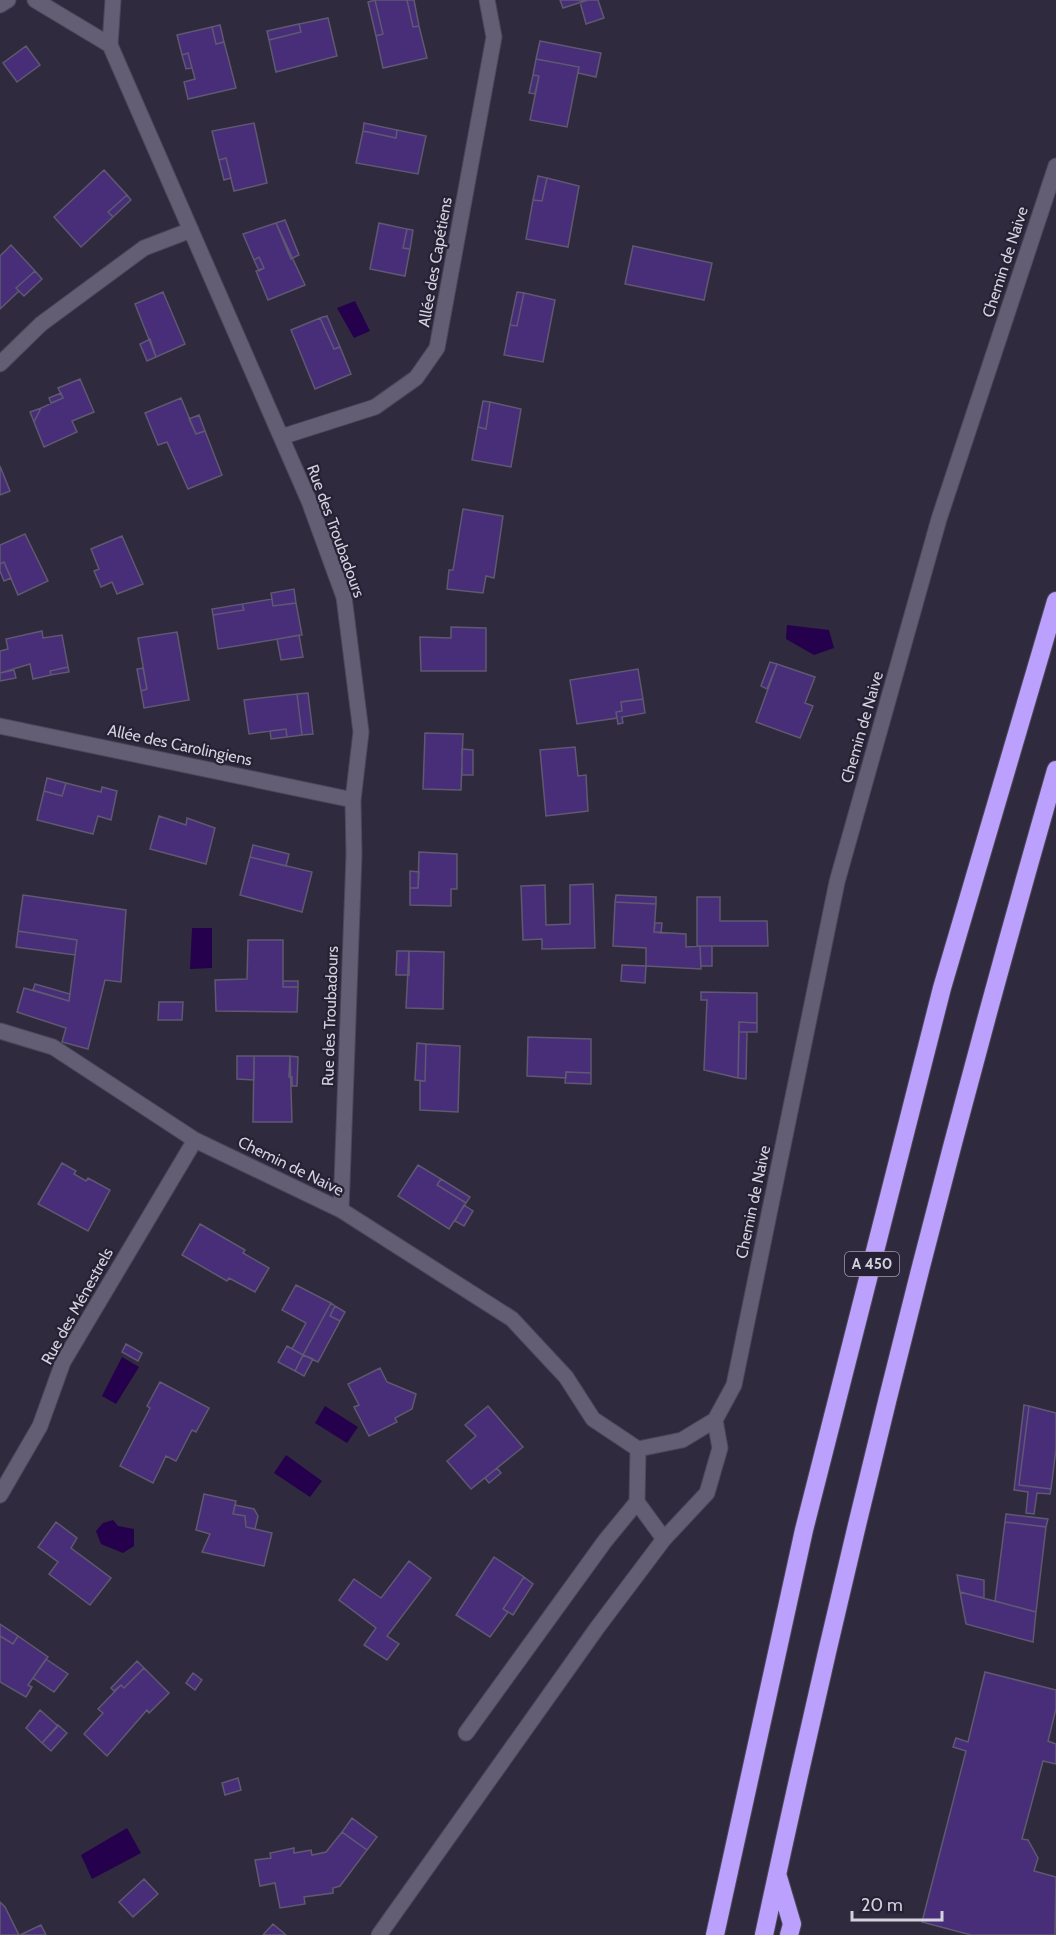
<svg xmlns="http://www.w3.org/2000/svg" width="1056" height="1935" font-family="Cabin,sans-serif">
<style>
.water{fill:#24004d}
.building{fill:#482e79;stroke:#5e5970;stroke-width:1.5}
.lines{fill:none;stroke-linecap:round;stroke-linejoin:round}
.minor-casing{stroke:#4c4859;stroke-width:17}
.tertiary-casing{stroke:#4c4859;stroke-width:17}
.motorway-casing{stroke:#4c4859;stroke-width:20}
.minor{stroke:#645e75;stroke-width:15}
.tertiary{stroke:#645e75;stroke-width:15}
.motorway{stroke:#bba1fd;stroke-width:18}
.labels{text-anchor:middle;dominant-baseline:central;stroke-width:4.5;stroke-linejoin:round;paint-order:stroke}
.shield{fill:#262134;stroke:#9f9cab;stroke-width:1.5}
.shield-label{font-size:15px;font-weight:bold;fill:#d3d1de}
.street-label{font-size:16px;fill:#d3d1de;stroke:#262134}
</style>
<rect width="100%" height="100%" fill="#302a3f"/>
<path class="water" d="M355,301L370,331L354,338L337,308Z
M787,625L829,630L834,648L814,655L786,639Z
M192,928H212V968L190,969Z
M122,1357L139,1367L116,1404L102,1396Z
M325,1406L358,1427L347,1443L315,1423Z
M286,1455L322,1481L310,1497L274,1473Z
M113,1520L118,1526L134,1529V1546L123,1553L101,1544L96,1531L103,1523Z
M127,1828L141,1853L92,1879L81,1855Z"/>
<path class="building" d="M375,0H407L413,27L419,26L427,58L383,68L376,36L383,34Z
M375,0L383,34L376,36L368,2Z
M407,0H414L419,26L413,27Z
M560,0H588L563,8Z
M588,0H598L604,18L586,24L580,2Z
M328,18L337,56L276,72L269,40L301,32L299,24Z
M299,24L301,32L269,40L267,31Z
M220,25L224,42L216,44L212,27Z
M212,27L216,44L224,42L236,88L188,99L184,82L195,79L188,53L182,55L177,35Z
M540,41L601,53L596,77L578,73L579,67L536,59Z
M26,46L40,65L17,82L3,63Z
M188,53L192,68L186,69L182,55Z
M536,59L579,67L567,127L530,120L539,76L533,75Z
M533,75L539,76L535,94L529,93Z
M254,123L267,183L234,191L226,158L219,160L212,131Z
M364,123L397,130L396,138L363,131Z
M397,130L426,136L418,174L356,163L363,131L396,138Z
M226,158L231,178L224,180L219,160Z
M104,170L127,195L108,212L113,217L81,247L54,217Z
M538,176L547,178L542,201L533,200Z
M547,178L579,186L568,247L526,239L533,200L542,201Z
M127,195L131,200L113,217L108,212Z
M285,220L299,255L291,259L276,223Z
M276,223L305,285L268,300L256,271L264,268L259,257L254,260L243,234Z
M379,223L407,229L403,248L410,249L405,276L370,269Z
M407,229L413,230L410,249L403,248Z
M11,245L35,271L16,288L19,291L0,309V256Z
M633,246L712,263L704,300L625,284Z
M259,257L264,268L259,271L254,260Z
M35,271L42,279L24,296L16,288Z
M163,292L185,344L156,357L135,304Z
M517,292L524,293L517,326L510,325Z
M524,293L555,300L543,362L504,355L510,325L517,326Z
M327,316L340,347L334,349L320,318Z
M320,318L334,349L340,347L351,374L315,389L291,330Z
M150,339L156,357L147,361L140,344Z
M80,379L94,412L72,421L77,432L44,447L34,422L41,408L63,398L58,388Z
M61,393L63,398L51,403L49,398Z
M181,398L196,434L205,431L222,475L188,489L167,442L158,445L145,413Z
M483,401L490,402L486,429L478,427Z
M490,402L521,409L511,467L472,460L478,427L486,429Z
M41,408L34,422L30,412Z
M199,415L205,431L196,434L189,419Z
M0,466L10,491L0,495Z
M463,509L503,516L494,578L486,576L483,593L447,589L449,570H453Z
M25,534L48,581L18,595L4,562L0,564V545Z
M122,536L143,584L117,594L112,582L101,587L94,571L99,569L91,549Z
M4,562L11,578L4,581L0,571V564Z
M294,589L296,603L273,606L271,593Z
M272,599L273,606L296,603L302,635L218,649L213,615L244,610L242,604Z
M242,604L244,610L213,615L212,609Z
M451,627L486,628V671H421L420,637L451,638Z
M42,631L43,638L62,635L68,667L50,671L51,675L33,679L30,664L0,673V651L8,649L6,639Z
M177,632L189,700L144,708L141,691L147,689L138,638Z
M299,635L303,657L281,660L277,639Z
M770,662L777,664L767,689L761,686Z
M777,664L815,677L805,703L813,706L800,738L756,722Z
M68,667L69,672L51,675L50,671Z
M143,668L147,689L141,691L137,669Z
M638,669L643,699L621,702L622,711L616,712L617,718L577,724L570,680Z
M14,670L16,678L0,681V673Z
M308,693L313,734L302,735L297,694Z
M297,694L302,735L287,737L286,729L249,734L244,700Z
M643,699L645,713L622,717L623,723L618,724L616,712L622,711L621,702Z
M286,729L287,737L271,739L270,731Z
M425,733L463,734L461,790L423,789Z
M575,747L578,776L586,775L588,811L546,816L540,750Z
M462,749L473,750V775H462Z
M47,778L66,783L62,796L44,791Z
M66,783L101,792L102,787L117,791L111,820L98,816L93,834L37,820L44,791L62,796Z
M159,816L186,825L187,818L215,828L206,864L150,849Z
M253,845L289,854L286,866L250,857Z
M419,852L457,854V889H451V906L410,905V888H418Z
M250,857L312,872L302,912L240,895Z
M410,871L419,872L418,888H410Z
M593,884L595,948L542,949V939L523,940L521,886L545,885L546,925L570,924V885Z
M23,895L126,910L121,982L105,980L88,1049L62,1042L66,1028L17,1012L24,988L69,1001L77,940L18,931Z
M616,895L656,897V904L615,902Z
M697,897H720V921H767L768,946H697Z
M615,902L656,904L654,932L686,934V947L700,946L701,969L646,966V948L613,946Z
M655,923H662L661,933L654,932Z
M18,931L77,940L75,955L16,947Z
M248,940H283V987H298L297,1012L216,1011L215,980L247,979Z
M700,946H712V966H701Z
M397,951H409V975H396Z
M409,951L444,952L443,1009L406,1008Z
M622,965L646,966L645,983L621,981Z
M283,981H298V987H283Z
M35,984L70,994L69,1001L33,990Z
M701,992L757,993V1023L739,1022L738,1078L704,1070L707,1000H701Z
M159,1002H183L182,1020H158Z
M739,1022L757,1023V1032H739Z
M739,1032H747L746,1079L738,1078Z
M528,1037L591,1039V1073L566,1072V1078L527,1076Z
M417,1043L426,1044L425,1081L415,1080Z
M426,1044L460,1046L458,1112L420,1110V1081H425Z
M237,1056H254V1080L237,1079Z
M254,1056H290L292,1122H253Z
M290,1056L298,1057L297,1086H292V1077H289Z
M566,1072L591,1073V1084L565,1083Z
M62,1163L76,1171L74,1174L86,1181L88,1178L110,1190L88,1231L38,1204Z
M418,1165L441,1179L437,1185L466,1203L449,1229L398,1196Z
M441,1179L470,1197L466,1203L437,1185Z
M464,1205L473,1211L464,1226L455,1221Z
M200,1224L245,1250L243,1253L269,1268L255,1292L229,1278L227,1281L182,1255Z
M296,1285L331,1303L303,1355L292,1349L306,1323L282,1310Z
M331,1303L335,1306L330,1316L340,1321L318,1362L303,1355Z
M335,1306L345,1312L340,1321L330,1316Z
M126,1344L142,1353L138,1361L122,1352Z
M287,1346L303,1355L295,1371L278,1362Z
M303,1355L313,1359L304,1376L295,1371Z
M380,1368L387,1382L416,1394L412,1409L395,1418L397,1422L369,1436L354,1407L359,1405L348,1384Z
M160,1382L209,1408L196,1432L192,1430L176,1461L166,1456L153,1483L120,1466L150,1408L147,1406Z
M1024,1405L1029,1406L1019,1485L1051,1489L1050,1494L1037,1493L1034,1514L1026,1513L1028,1492L1014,1490Z
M488,1406L523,1447L471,1489L447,1461L476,1436L465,1425Z
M1029,1406L1056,1413V1449L1051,1489L1019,1485Z
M497,1468L501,1473L489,1483L485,1478Z
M204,1494L236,1501L233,1514L245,1516L246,1527L272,1533L264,1566L202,1552L210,1534L196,1530Z
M235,1505L254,1509L258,1516L255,1529L246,1527L245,1516L233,1514Z
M1006,1514L1048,1519L1046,1527L1005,1522Z
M56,1522L77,1538L71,1548L111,1578L90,1605L49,1574L58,1562L38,1547Z
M1005,1522L1046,1527L1036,1612L995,1601Z
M494,1557L524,1577L503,1609L508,1612L490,1637L456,1615Z
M409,1561L431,1578L387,1636L399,1644L387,1660L364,1645L376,1628L339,1600L354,1579L381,1598Z
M957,1575L984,1580V1598L960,1592Z
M524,1577L533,1584L513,1615L503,1609Z
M960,1592L1036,1612L1033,1642L966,1624Z
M0,1624L18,1636L13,1644L0,1636Z
M0,1636L13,1644L18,1636L48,1657L28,1685L32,1687L26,1697L0,1682Z
M46,1659L68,1674L54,1692L33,1678Z
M137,1661L144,1668L124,1688L121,1685L114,1691L111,1688Z
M144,1668L169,1693L149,1713L147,1710L107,1756L84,1734L103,1713L98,1709L121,1685L124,1688Z
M985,1672L1056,1690V1709L1048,1741L1056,1744V1764L1043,1761L1022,1839L1028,1840L1038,1858L1034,1871L1056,1877L1055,1935H971L922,1922L966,1751L953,1747L956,1738L968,1742Z
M193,1673L202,1680L195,1690L186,1683Z
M40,1710L58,1726L42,1743L26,1728Z
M58,1725L67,1733L51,1751L42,1743Z
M238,1778L241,1790L225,1795L222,1783Z
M352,1818L377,1837L367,1850L342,1832Z
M342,1832L367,1850L340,1886L333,1888V1893L304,1897L305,1904L280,1908L275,1883L260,1886L255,1860L271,1858L270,1853L294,1848V1853L311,1850L312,1855L326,1852Z
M144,1879L158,1894L133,1917L119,1902Z
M0,1902L5,1907L19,1935H0Z
M273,1924L286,1935H263Z
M41,1925L46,1935H20Z"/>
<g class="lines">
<defs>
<path id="minor" d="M35,0L110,45
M113,0L110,45L309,501L344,597L361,732L353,800L354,855L341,1210
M0,364L41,324L144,248L191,230
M281,437L375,407L416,378L437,348L494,37L487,0
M0,726L353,800
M0,1031L53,1047L195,1140L341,1210L512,1319L566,1377L593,1419L638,1449L682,1440L715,1420L734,1385L837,882L939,519L1056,166
M638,1449L637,1502L664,1539
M0,1495L40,1426L63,1362L195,1140
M466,1733L605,1541L637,1502
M379,1935L597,1628L664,1539L707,1493L720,1448L715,1420"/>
<path id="tertiary" d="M0,5L8,0"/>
<path id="motorway" d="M778,1877L792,1924L789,1935
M715,1935L804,1530L942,988L1056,601
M764,1935C848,1543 945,1155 1056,770"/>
</defs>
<use href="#minor" class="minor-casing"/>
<use href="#tertiary" class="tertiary-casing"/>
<use href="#motorway" class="motorway-casing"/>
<use href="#minor" class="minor"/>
<use href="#tertiary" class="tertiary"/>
<use href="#motorway" class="motorway"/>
</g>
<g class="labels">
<rect class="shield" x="845" y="1252" width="54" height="24" rx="4.5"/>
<g class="shield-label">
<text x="872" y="1264">A 450</text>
</g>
<g class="street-label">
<text transform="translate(435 262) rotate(-80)">Allée des Capétiens</text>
<text transform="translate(1005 262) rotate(-72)">Chemin de Naive</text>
<text transform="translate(336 531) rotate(70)">Rue des Troubadours</text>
<text transform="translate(862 727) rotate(-74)">Chemin de Naive</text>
<text transform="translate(180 745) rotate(12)">Allée des Carolingiens</text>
<text transform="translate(330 1016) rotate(-88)">Rue des Troubadours</text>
<text transform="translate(291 1166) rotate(26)">Chemin de Naive</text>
<text transform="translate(753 1202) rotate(-78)">Chemin de Naive</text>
<text transform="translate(77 1306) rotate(-61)">Rue des Ménestrels</text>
</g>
</g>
<path d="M852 1911v9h90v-9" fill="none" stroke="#d3d1de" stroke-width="3"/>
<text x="861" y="1911" font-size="18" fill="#d3d1de" stroke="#262134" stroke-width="4.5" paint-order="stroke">20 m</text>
</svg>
